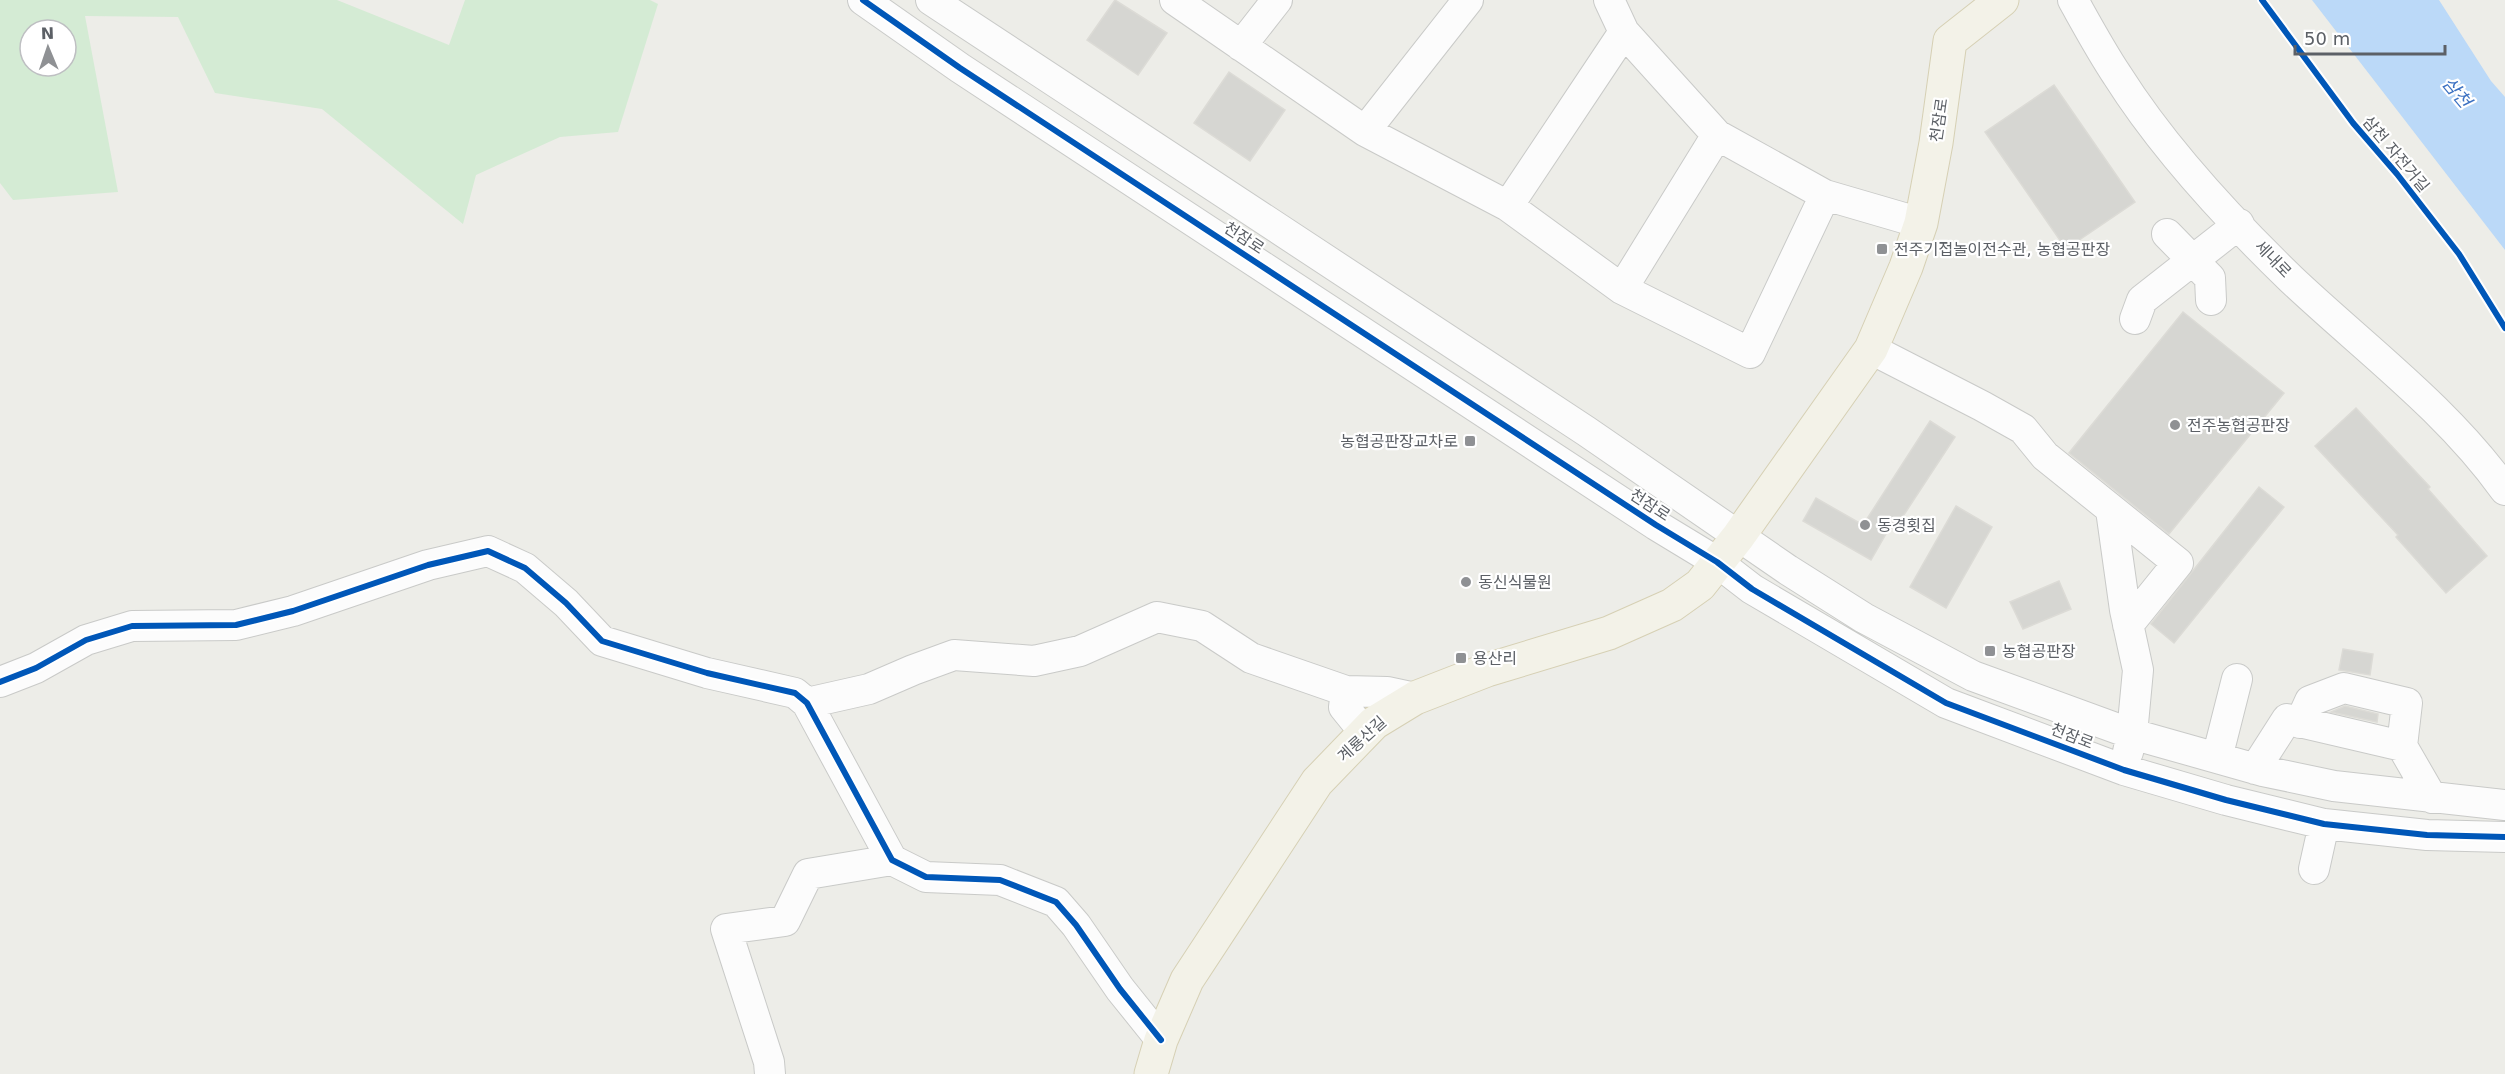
<svg xmlns="http://www.w3.org/2000/svg" width="2505" height="1074" font-family="'DejaVu Sans','Noto Sans KR',sans-serif">
<style>
.green{fill:#d4ebd4;fill-rule:evenodd}
.water{fill:#bbd9f8}
.building{fill:#d6d6d2;stroke:#dcdbd6;stroke-width:1.5}
.lines{fill:none;stroke-linecap:round;stroke-linejoin:round}
.minor-casing{stroke:#c9cac8;stroke-width:32}
.major-casing{stroke:#d6d0b4;stroke-width:35}
.minor{stroke:#fcfcfc;stroke-width:30}
.major{stroke:#f3f2e8;stroke-width:33}
.cycleway-casing{stroke:#fff;stroke-width:10}
.cycleway{stroke:#0057b8;stroke-width:6}
.poi-dot{fill:#8f9194;stroke:#fff;stroke-width:2}
.labels{text-anchor:middle;dominant-baseline:central;stroke-width:4.5;stroke-linejoin:round;paint-order:stroke}
.street-label{font-size:16px;fill:#5c6066;stroke:#fff}
.poi-label{font-size:16px;fill:#5c6066;stroke:#fff;text-anchor:start}
.water-label{font-size:18px;font-style:italic;fill:#3d72c2;stroke:#fff}
</style>
<rect width="100%" height="100%" fill="#edede8"/>
<path class="green" d="M0,0H337L449,45L465,0H650L658,4L618,132L560,137L476,175L463,224L322,109L215,93L178,17L85,16L118,192L13,200L0,183ZM30,30H66V66H30Z"/>
<path class="water" d="M2312,0H2439L2491,81L2505,97V250Z"/>
<path class="building" d="M1115,0L1167,33L1138,75L1087,40Z
M1229,72L1285,110L1250,161L1194,123Z
M2054,85L2135,202L2066,249L1985,132Z
M2183,312L2284,393L2169,534L2069,453Z
M2356,408L2430,487L2428,489L2487,556L2446,593L2396,537L2398,535L2315,446Z
M1930,421L1955,437L1894,530L1890,527L1871,560L1803,521L1816,498L1863,525Z
M2259,487L2284,507L2174,643L2151,624Z
M1956,506L1992,527L1946,608L1910,587Z
M2059,581L2071,609L2023,629L2010,602Z
M2343,649L2373,654L2370,675L2339,670Z
M2345,706L2378,714L2377,722L2331,712Z"/>
<g class="lines">
<defs>
<path id="minor" d="M863,0L960,68L1656,525L1717,562L1752,589L1946,703L2124,770L2226,800L2324,824L2427,835L2505,837
M931,0L1586,431L1788,570L1864,618L1973,676L2132,734L2263,771L2334,786L2505,805
M1175,0L1365,131L1508,206L1622,289L1750,353L1825,195
M1609,0L1624,32L1717,135L1825,195L1921,223
M2073,0C2087,25 2101,51 2117,75C2163,148 2229,219 2291,279C2364,348 2446,408 2505,490
M1241,46L1277,0
M1365,131L1468,0
M1508,206L1624,32
M2167,234L2210,278L2211,300
M1622,289L1717,135
M2135,319L2142,300L2239,224
M1871,349L1982,406L2023,429L2045,456L2178,563L2128,625
M2111,510L2125,610L2138,670L2132,734L2128,752
M0,682L36,668L86,640L132,626L236,625L293,611L428,565L488,551L525,568L566,603L602,641L707,673L795,693L807,703L892,860L926,877L1000,880L1056,902L1076,925L1120,989L1161,1040
M1346,691L1344,707L1365,733
M807,703L869,689L913,670L954,655L1034,661L1080,651L1157,617L1202,626L1251,658L1346,691L1387,692L1415,698
M2300,723L2310,701L2344,688L2407,703L2402,746
M2217,758L2237,679
M2255,769L2287,719L2402,746L2432,798
M2314,869L2324,824
M770,1074L769,1062L726,929L785,921L808,874L892,860"/>
<path id="major" d="M1151,1074L1161,1040L1187,980L1317,782L1374,723L1415,698L1487,670L1609,633L1672,605L1700,585L1738,537L1871,349L1906,267L1921,223L1936,143L1950,41L2002,0"/>
</defs>
<use href="#minor" class="minor-casing"/>
<use href="#major" class="major-casing"/>
<use href="#minor" class="minor"/>
<use href="#major" class="major"/>
<defs>
<path id="cycleway" d="M863,0L960,68L1656,525L1717,562L1752,589L1946,703L2124,770L2226,800L2324,824L2427,835L2505,837
M2262,0L2353,123L2397,174L2459,254L2505,328
M0,682L36,668L86,640L132,626L236,625L293,611L428,565L488,551L525,568L566,603L602,641L707,673L795,693L807,703L892,860L926,877L1000,880L1056,902L1076,925L1120,989L1161,1040"/>
</defs>
<use href="#cycleway" class="cycleway-casing"/>
<use href="#cycleway" class="cycleway"/>
</g>
<g class="poi-dot">
<rect x="1876" y="243" width="12" height="12" rx="3"/>
<circle cx="2175" cy="425" r="6"/>
<rect x="1464" y="435" width="12" height="12" rx="3"/>
<circle cx="1865" cy="525" r="6"/>
<circle cx="1466" cy="582" r="6"/>
<rect x="1984" y="645" width="12" height="12" rx="3"/>
<rect x="1455" y="652" width="12" height="12" rx="3"/>
</g>
<g class="labels">
<g class="street-label">
<text transform="translate(1939 120) rotate(-82)">천잠로</text>
<text transform="translate(2396 154) rotate(50)">삼천 자전거길</text>
<text transform="translate(1244 238) rotate(33)">천잠로</text>
<text transform="translate(2273 259) rotate(46)">세내로</text>
<text transform="translate(1650 505) rotate(33)">천잠로</text>
<text transform="translate(2072 736) rotate(21)">천잠로</text>
<text transform="translate(1362 739) rotate(-42)">계룡산길</text>
</g>
<g class="poi-label">
<text x="1894" y="249">전주기접놀이전수관, 농협공판장</text>
<text x="2187" y="425">전주농협공판장</text>
<text x="1458" y="441" text-anchor="end">농협공판장교차로</text>
<text x="1877" y="525">동경횟집</text>
<text x="1478" y="582">동신식물원</text>
<text x="2002" y="651">농협공판장</text>
<text x="1473" y="658">용산리</text>
</g>
<g class="water-label">
<text transform="translate(2457 92) rotate(50)">삼천</text>
</g>
</g>
<g transform="translate(48 48) rotate(358)"><circle r="28" fill="#ffffff" stroke="#bebfc2" stroke-width="1.5"/>
<path d="M0-4.5L10 22L0 15L-10 22Z" fill="#8f9194"/>
<text y="-9" font-size="16" font-weight="bold" text-anchor="middle" fill="#5c6066">N</text>
</g>
<path d="M2295 45v9h150v-9" fill="none" stroke="#5c6066" stroke-width="3"/>
<text x="2304" y="45" font-size="18" fill="#5c6066" stroke="#ffffff" stroke-width="4.5" paint-order="stroke">50 m</text>
</svg>
